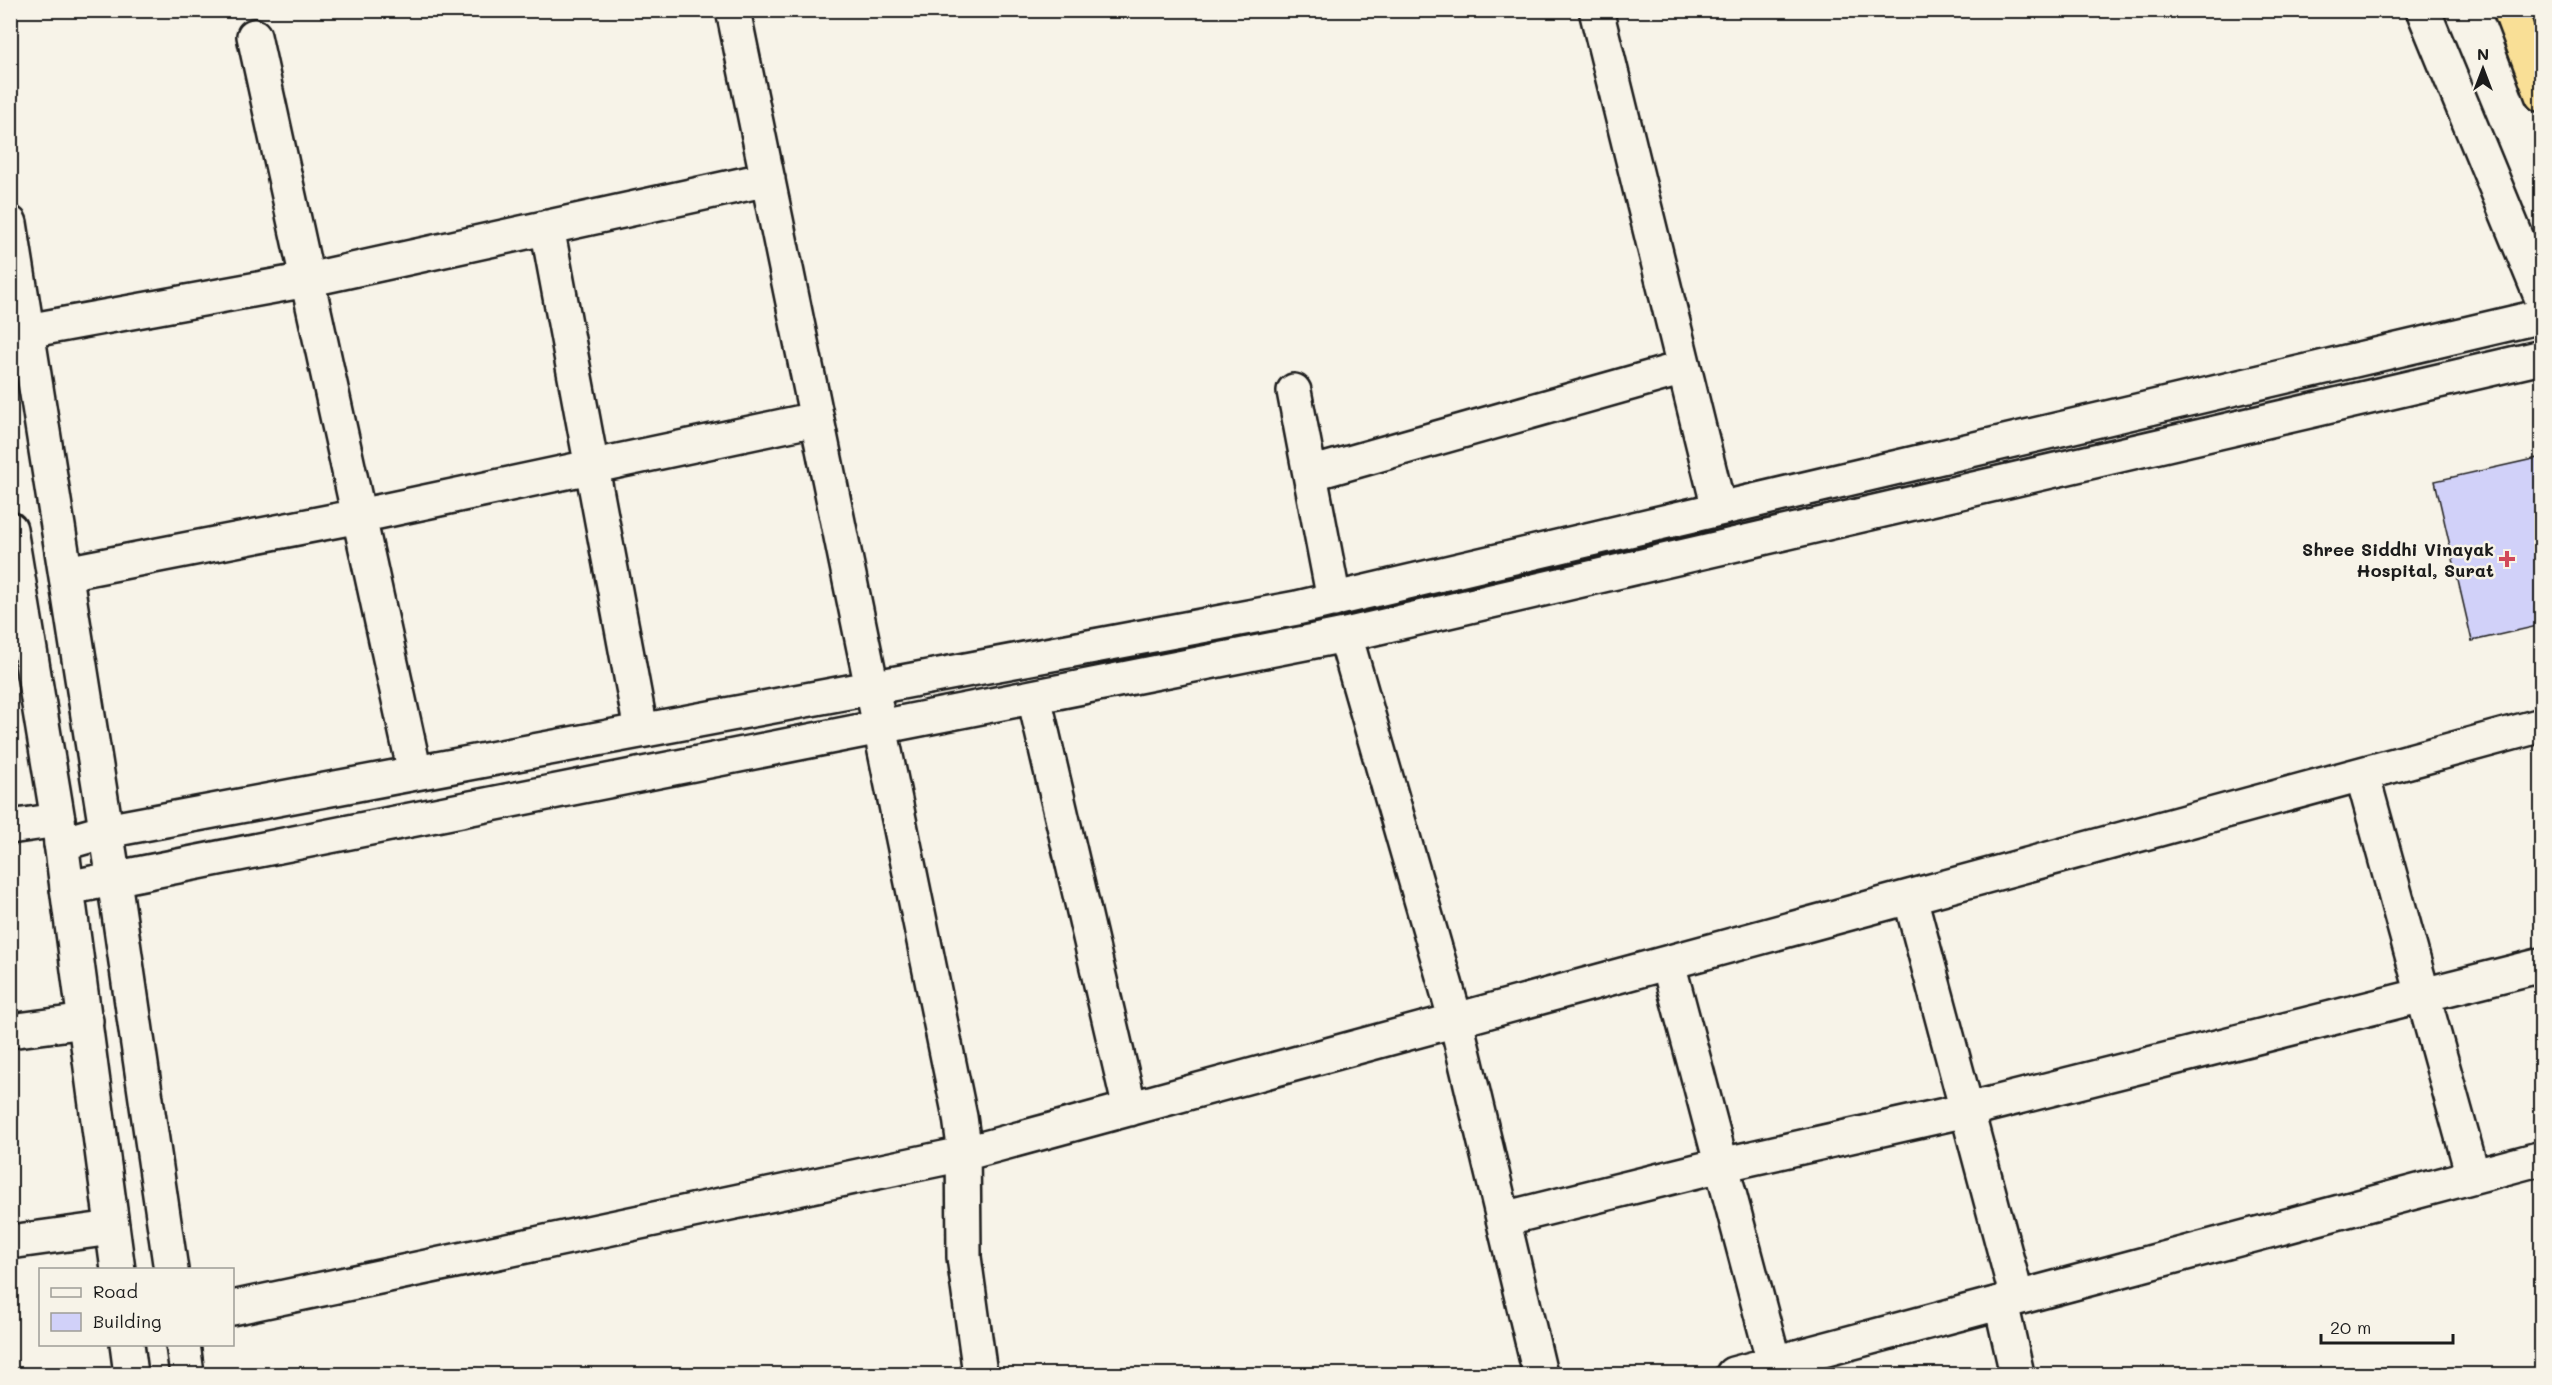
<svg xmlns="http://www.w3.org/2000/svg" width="2552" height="1385" font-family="Mali,sans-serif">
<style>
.building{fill:#d1d1f9;stroke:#1c1c1c;stroke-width:1.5}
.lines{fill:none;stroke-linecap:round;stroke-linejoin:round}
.street-casing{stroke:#1c1c1c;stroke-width:38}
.secondary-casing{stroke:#1c1c1c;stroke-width:38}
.highway-casing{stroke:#1c1c1c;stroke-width:38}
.street{stroke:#f7f3e8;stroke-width:33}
.secondary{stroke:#f7f3e8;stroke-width:33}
.highway{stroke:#f9df96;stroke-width:33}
.poi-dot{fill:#d1495b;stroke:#f7f3e8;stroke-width:2}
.labels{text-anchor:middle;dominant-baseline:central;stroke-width:5;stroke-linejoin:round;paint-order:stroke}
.poi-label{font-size:18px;font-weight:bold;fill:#1c1c1c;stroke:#f7f3e8;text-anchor:end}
</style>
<rect width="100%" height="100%" fill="#f7f3e8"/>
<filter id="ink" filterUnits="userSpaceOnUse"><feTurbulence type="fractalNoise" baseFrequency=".0167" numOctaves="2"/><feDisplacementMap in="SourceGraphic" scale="12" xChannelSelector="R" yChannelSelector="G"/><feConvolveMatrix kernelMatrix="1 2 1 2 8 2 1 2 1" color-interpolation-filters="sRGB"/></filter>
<g filter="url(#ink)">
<path class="building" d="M2542,457V625L2472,641L2435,481Z"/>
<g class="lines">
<defs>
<path id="street" d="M733,10L960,1117L963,1139L964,1257L980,1374
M1597,14L1719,509
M254,36L415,773
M547,227L641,730
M27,331L307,280L768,179
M1294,391L1334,600
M1310,474L1684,368
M66,573L359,516L816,419
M1345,635L1456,1021L1540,1374
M1034,697L1130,1109
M2362,774L2473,1176
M10,827L58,820
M61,844L106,831L1297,608L2542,316
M67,888L1345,635L2542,357
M1910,897L2017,1298
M1668,963L1777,1374
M10,1031L86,1021
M1503,1219L1721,1165L1967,1110L2542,965
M10,1242L112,1228
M2001,1303L2017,1374
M232,1308L963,1154L2542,725
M1733,1374L2542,1158"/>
<path id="secondary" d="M2423,10L2542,299
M10,223L114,880L171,1270
M10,529L58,820L118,1270
M127,1344L131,1374
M183,1344L187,1374"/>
<path id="highway" d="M2510,10L2542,95"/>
</defs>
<use href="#street" class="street-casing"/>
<use href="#secondary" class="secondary-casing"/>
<use href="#highway" class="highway-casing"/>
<use href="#street" class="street"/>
<use href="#secondary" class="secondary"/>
<use href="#highway" class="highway"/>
</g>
</g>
<path class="poi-dot" d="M2504 550h6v6h6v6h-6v6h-6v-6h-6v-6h6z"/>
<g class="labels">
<g class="poi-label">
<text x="2494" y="549">Shree Siddhi Vinayak<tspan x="2494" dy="21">Hospital, Surat</tspan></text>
</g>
</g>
<rect width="2552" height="1385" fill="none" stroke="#f7f3e8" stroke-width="36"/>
<rect x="18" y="18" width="2516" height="1349" fill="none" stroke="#1c1c1c" stroke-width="2" filter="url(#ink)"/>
<rect x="39" y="1268" width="195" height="78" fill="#f7f3e8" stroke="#9f9d96" stroke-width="1.5"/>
<rect x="51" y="1288" width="30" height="9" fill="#f7f3e8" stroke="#9f9d96" stroke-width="1.5"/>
<text x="93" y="1298" font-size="18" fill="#1c1c1c">Road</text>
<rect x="51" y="1313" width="30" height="18" fill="#d1d1f9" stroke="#9f9d96" stroke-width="1.5"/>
<text x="93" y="1328" font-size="18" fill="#1c1c1c">Building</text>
<g transform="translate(2483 69)" stroke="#f7f3e8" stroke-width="4.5" paint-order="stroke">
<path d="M0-4.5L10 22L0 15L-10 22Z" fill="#1c1c1c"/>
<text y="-9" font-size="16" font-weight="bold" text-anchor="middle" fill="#1c1c1c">N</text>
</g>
<path d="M2321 1334v9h132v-9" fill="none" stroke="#1c1c1c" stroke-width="3"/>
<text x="2330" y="1334" font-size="18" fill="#1c1c1c" stroke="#f7f3e8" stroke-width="4.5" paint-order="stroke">20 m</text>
</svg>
